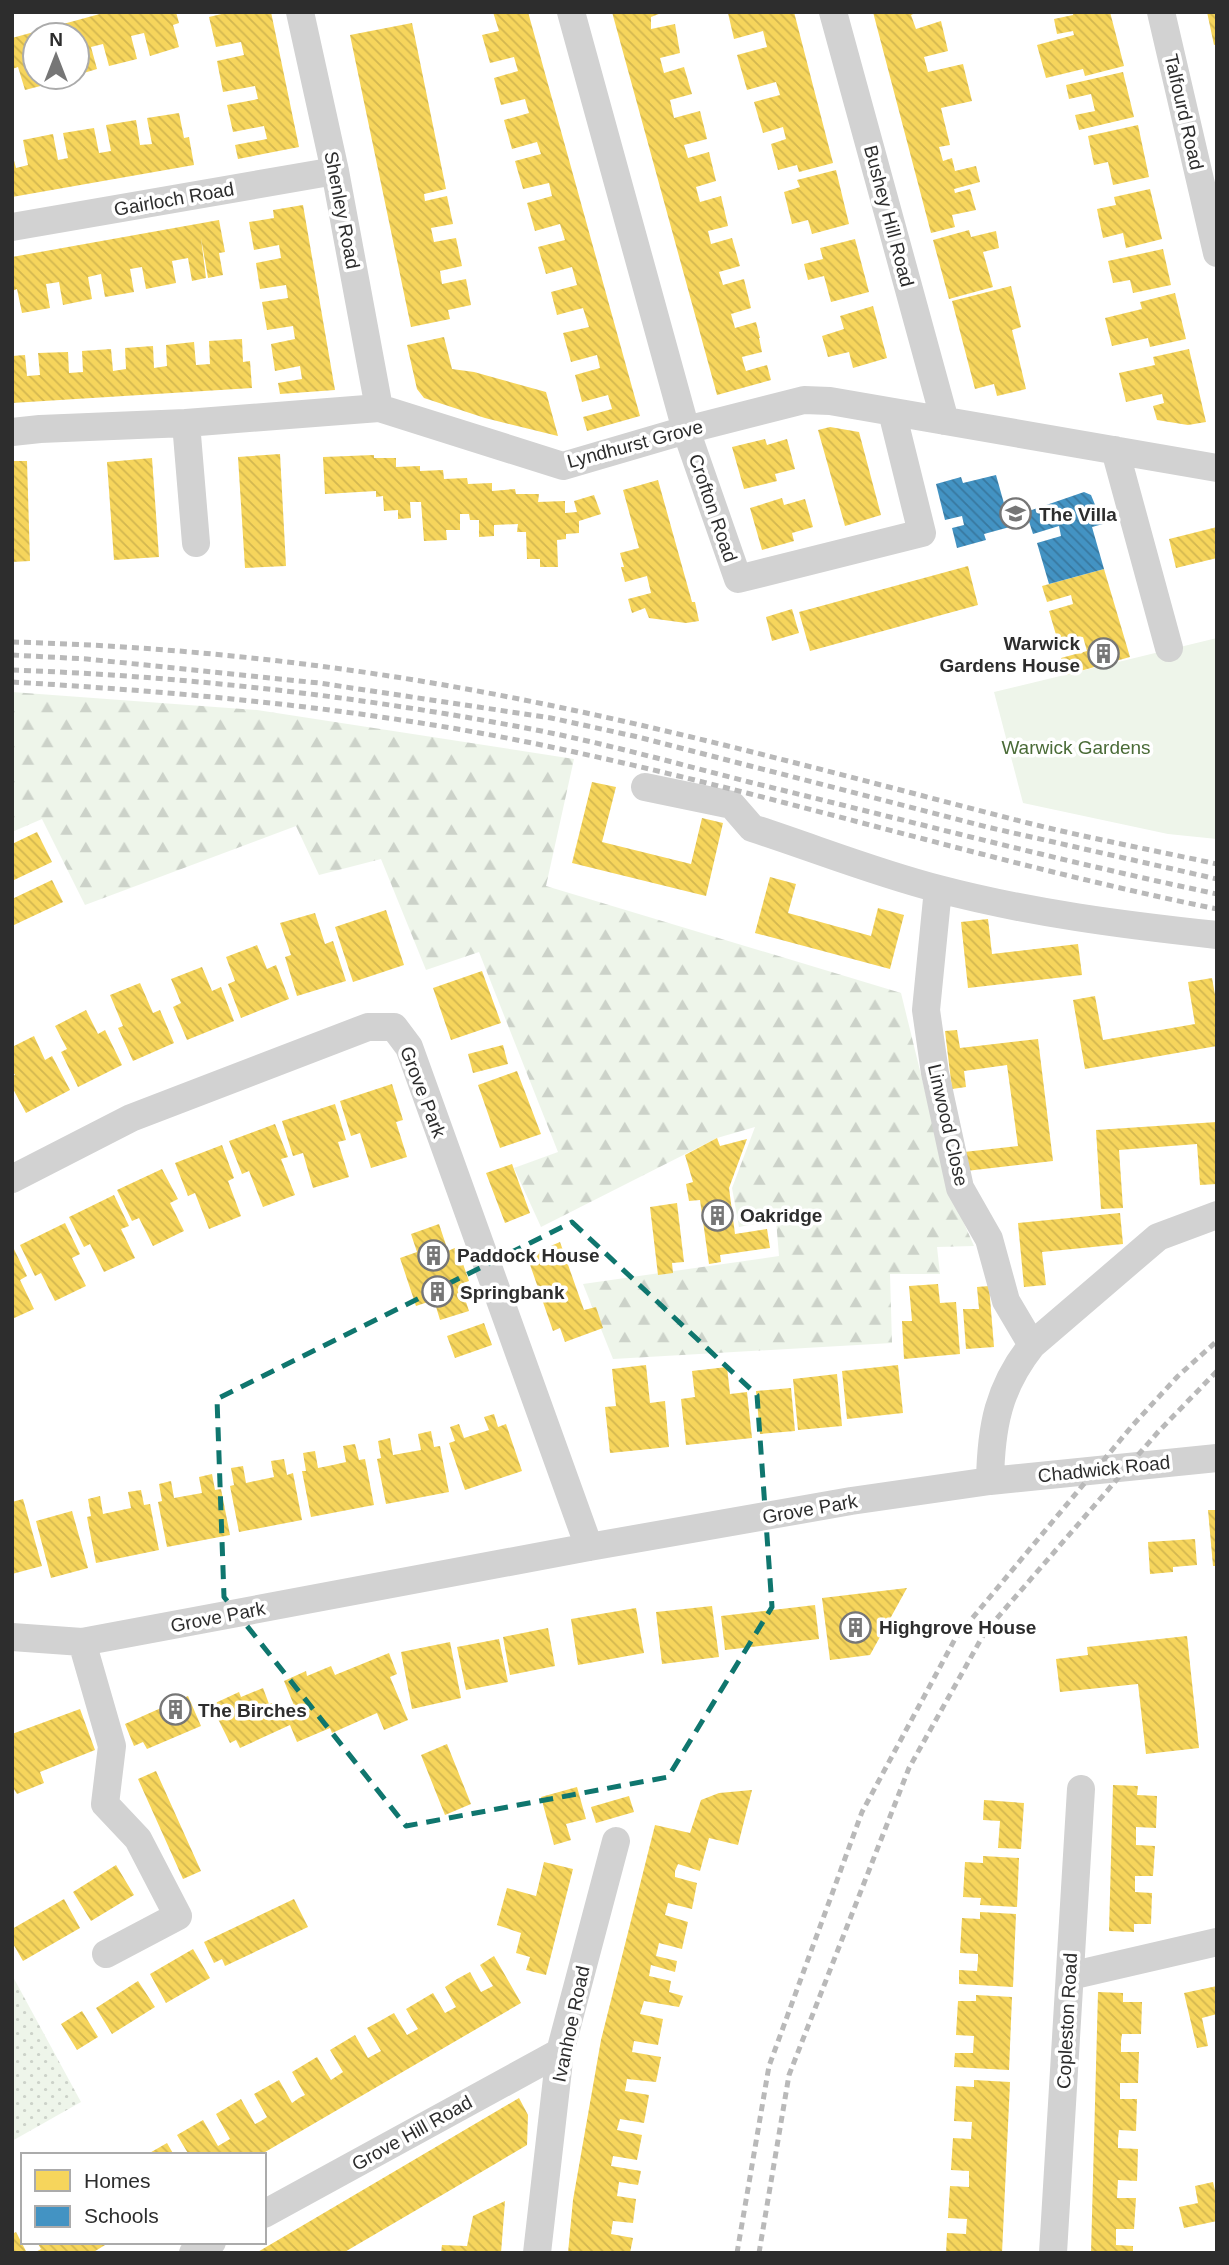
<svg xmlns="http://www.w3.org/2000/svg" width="1229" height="2265" font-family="Arial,sans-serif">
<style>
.forest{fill:url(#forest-firs)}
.park{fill:#eef5ea}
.garden{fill:url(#garden-dots)}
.homes{fill:url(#homes-back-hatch)}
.schools{fill:url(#schools-back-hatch)}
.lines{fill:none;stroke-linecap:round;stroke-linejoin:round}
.street{stroke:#d2d2d2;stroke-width:28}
.rail{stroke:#b9b9b9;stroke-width:5;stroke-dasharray:7 5;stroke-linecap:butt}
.marked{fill:none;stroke:#0f766e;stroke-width:5;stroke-dasharray:14 9;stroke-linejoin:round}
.labels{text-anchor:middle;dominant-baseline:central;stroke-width:7;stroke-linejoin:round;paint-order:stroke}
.street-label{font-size:19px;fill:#2d2d2d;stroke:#fff}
.poi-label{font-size:19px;font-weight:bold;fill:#2d2d2d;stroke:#fff;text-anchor:start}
.park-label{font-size:19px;fill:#4a6b37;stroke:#fff}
</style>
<defs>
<pattern id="forest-firs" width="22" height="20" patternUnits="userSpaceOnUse" patternTransform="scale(1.75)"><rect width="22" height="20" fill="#eef5ea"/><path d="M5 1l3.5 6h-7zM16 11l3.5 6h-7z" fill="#ccd2c9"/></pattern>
<pattern id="garden-dots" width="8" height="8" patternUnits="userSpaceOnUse" patternTransform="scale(1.75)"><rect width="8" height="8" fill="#eef5ea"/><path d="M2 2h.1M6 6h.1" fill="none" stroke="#ccd2c9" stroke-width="1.8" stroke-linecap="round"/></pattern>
<pattern id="homes-back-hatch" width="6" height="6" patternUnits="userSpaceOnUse" patternTransform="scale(1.75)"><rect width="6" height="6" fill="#f6d55c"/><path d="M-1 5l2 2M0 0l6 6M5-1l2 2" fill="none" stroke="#d3b750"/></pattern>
<pattern id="schools-back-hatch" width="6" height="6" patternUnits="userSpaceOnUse" patternTransform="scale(1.75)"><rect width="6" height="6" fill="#4393c3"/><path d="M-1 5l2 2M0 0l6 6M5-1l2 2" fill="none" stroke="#38789f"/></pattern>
</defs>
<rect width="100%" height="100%" fill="#fff"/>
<path class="forest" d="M12,692L257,710L574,759L546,886L901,993L949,1189L974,1246L937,1247L940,1274H890L892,1343L613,1359L583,1284L779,1256L776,1220L739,1227L732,1188L755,1127L717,1138L541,1227L514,1168L558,1152L479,952L426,970L381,859L319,875L296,826L85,905L42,819L12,832Z"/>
<path class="park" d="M1217,638V839L1168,834L1023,803L994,692Z"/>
<path class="garden" d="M12,1975L81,2102L12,2141Z"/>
<path class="homes" d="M107,12H176L179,23L173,25L179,47L150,56L144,33L131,36L137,59L109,66L103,44L91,47L97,69L77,75V35H35V77H55L56,82L25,90L18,67L12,69V38Z
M230,12H271L299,147L238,159L235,145L267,139L264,126L233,132L227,105L258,99L255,86L223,92L217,61L244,55L241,42L216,47L209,17Z
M493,12H528L640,416L587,431L583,417L612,409L608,395L582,402L575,375L600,368L597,355L571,362L563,333L589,327L583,308L557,315L551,292L577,285L572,267L546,274L538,247L565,240L560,224L535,231L527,203L552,196L549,183L523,189L515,161L541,154L537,142L512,149L504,120L529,113L525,99L501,105L494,78L518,71L514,57L490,63L482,35L499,31Z
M612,12H664L651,17V29L675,24L680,53L660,58L664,73L684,67L692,94L670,100L674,118L700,111L707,139L684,145L688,158L709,152L716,181L696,187L698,195L700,202L721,196L728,226L708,231L711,244L732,238L740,266L719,272L723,285L744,279L751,308L731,314L735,328L756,322L760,338H759L762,352L742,357L744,365L746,371L767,365L771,380L717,395Z
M794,12L833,163L799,172L797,165L778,170L771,144L786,139L783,127L763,133L754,102L780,95L776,82L747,90L737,55L767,47L763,31L734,39L728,13Z
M873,12H917L911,15L916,29L941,21L948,51L924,57L928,72L963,64L972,101L941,108L950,145L939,147L943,161L952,158L955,171L976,166L980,182L954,189L955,193L970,189L976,210L952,215L955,227L931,233Z
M1073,12H1110L1124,66L1085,76L1083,69L1046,78L1037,45L1074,35L1073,31L1057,34L1054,19L1073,15Z
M1207,12H1217V44L1214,45Z
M412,23L446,189L424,194L425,201L447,196L453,224L431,228L434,242L456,238L462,266L440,271L442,284L466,279L471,305L448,310L450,319L411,327L350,35Z
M1123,72L1134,117L1079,130L1075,115L1095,111L1091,94L1069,99L1066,85Z
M179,113L184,138L189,137L194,165L12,197V153L16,168L28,165L23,140L53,134L58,160L68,158L63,133L94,128L99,153L111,151L106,125L136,120L140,145L152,144L147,118Z
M1138,125L1149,177L1113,185L1108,162L1094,165L1088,136Z
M836,170L849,224L812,234L808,220L792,224L784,192L800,187L797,180Z
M1150,189L1162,239L1126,248L1123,233L1103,238L1097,209L1116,205L1114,197Z
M303,205L335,390L280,394L278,383L302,379L300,366L275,371L271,344L295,339L293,326L267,330L262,302L288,298L287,291L286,285L260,289L256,263L281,258L279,245L254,250L249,222L274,218L273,210Z
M219,220L225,252L219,253L223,275L208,278L201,238L206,278L192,281L188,258L172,261L176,283L146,289L142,267L130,269L134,292L105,297L101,274L88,277L92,299L63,305L59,282L53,283L46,284L50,308L22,313L17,289L12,291V257Z
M969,230L971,237L996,231L999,248L983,252L993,287L949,299L933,240Z
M855,239L869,292L831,302L824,276L808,280L804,264L823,259L820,248Z
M1163,249L1171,285L1133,293L1130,280L1113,283L1108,261Z
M1011,286L1021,327L1012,330L1026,389L997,396L994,384L975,389L952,301Z
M1175,293L1186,339L1150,347L1148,338L1112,346L1105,318L1142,309L1140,302Z
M873,306L887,358L853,368L849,352L828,357L822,336L844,329L840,316Z
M444,337L452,369L474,372L546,392L558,436L485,418L424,398L417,389L407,345Z
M242,339L243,362L250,361L252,388L12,403V356L25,355L27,376L40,375L38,353L68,352L69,373L83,372L82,351L111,349L113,371L126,369L125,348L153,346L154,368L167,366L166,345L194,342L196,365L210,364L209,341Z
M1189,349L1206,422L1188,425L1157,420L1153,406L1164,403L1162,394L1126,402L1119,373L1155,365L1153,357Z
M830,427L859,432L881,515L845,526L818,430Z
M765,439L767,445L787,439L795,469L775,474L777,481L744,489L732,447Z
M280,454L286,566L245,568L238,457Z
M374,455V458H396V467L420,466V471L443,470L444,479L467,478L468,484L492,483V491L515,489L516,494H539L538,502L565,501V513L577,512L574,501L594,495L601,514L579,521V533L566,534V539L557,540L558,567H540V559H527L526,532H517L518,524L494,525V536L479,537V520H470L469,514H460V530H446L447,540L424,541L421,502H410L411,518L398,519V510L384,511L383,496L376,497V491L325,494L323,457Z
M152,458L159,557L114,560L107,462Z
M12,461H27L30,561L12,562Z
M658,480L692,602H695L699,621L686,623L649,618L645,608L632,613L628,599L651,593L647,576L625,582L621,567H624L620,553L639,548L623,490Z
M782,498L784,505L805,499L813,527L792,533L794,541L762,550L750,508Z
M1217,527V558L1176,568L1169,539Z
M968,566L978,605L810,651L799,612Z
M1104,569L1130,657L1066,675L1061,658L1087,651L1083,637L1059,645L1049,611L1073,604L1071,595L1047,602L1042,586Z
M792,609L799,633L772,641L766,617Z
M592,782L616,787L602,842L691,864L702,818L723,823L706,896L572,863Z
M37,832L52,862L12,881V844Z
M770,877L796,884L788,913L871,936L878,908L904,915L890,969L755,933Z
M52,880L63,902L14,925L12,899Z
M386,910L404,965L353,982L335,927Z
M315,913L325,944L333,941L346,981L297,996L285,957L291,955L280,923Z
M988,919L992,954L1078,944L1082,975L968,988L961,922Z
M257,945L267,969L276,965L289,999L241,1018L228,984L235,981L226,957Z
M202,967L212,991L221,987L234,1021L187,1040L173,1007L181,1003L171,979Z
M482,971L501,1023L451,1040L433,988Z
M1212,978L1217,1006V1046L1085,1069L1073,1000L1095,996L1103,1040L1195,1024L1188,982Z
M140,983L153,1013L160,1010L174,1043L133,1061L118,1028L123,1026L110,995Z
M86,1010L98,1034L105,1030L122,1065L78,1087L61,1052L67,1049L55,1026Z
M957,1030L960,1048L1038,1039L1053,1161L966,1171L964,1152L1018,1146L1007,1065L964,1071L966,1087L952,1089L945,1031Z
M34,1036L45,1060L52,1056L70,1090L26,1113L12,1087V1076L15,1075L12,1070V1047Z
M503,1045L508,1064L473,1073L468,1054Z
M517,1071L541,1134L500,1148L478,1085Z
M392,1084L403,1120L396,1122L407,1157L371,1168L360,1133L351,1136L340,1101Z
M335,1104L346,1140L338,1142L349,1177L313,1188L303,1153L293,1156L282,1121Z
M1217,1122V1184L1200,1185L1197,1144L1119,1150L1123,1208L1101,1209L1096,1130Z
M275,1124L288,1157L281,1159L295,1195L263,1207L249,1171L242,1174L229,1141Z
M717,1138L720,1146L747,1139L729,1188L735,1234L767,1229L770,1248L720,1255L721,1262L709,1264L700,1200L689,1201L686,1184L693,1182L685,1155Z
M222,1145L234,1178L228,1181L241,1216L209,1229L195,1193L188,1196L175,1163Z
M512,1164L530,1213L505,1223L486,1173Z
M162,1169L178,1199L170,1203L184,1231L153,1246L139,1218L132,1221L117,1190Z
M114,1195L129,1226L121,1229L135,1258L104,1272L90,1244L84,1247L69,1217Z
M677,1203L684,1262L672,1263L673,1273L658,1275L650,1207Z
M1120,1213L1123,1244L1042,1252L1046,1285L1024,1287L1018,1223Z
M65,1223L80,1254L72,1258L86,1286L55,1301L41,1273L35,1276L20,1245Z
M439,1224L448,1251L457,1247L469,1281L460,1284L469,1311L440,1320L434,1300L416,1306L400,1258L417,1252L411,1234Z
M560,1242L584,1310L596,1307L603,1328L565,1342L560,1328L553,1331L527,1256Z
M12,1245L27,1276L20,1280L34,1309L12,1319Z
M938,1284L940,1303L956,1302L960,1354L904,1359L902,1321H912L909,1286Z
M989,1286L994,1347L966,1349L963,1309H979L977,1287Z
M484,1323L492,1345L455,1358L447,1336Z
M646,1365L650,1403L665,1401L669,1447L610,1453L605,1407L616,1406L612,1369Z
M898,1365L903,1413L847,1419L842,1371Z
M727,1367L730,1394L747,1392L752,1438L686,1445L681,1399L695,1397L692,1371Z
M837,1374L842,1426L798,1430L793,1379Z
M791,1388L795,1431L760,1434L756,1391Z
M494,1414L498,1427L506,1424L522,1471L465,1490L449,1443L455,1441L450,1427L459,1424L464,1438L489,1430L484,1417Z
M431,1431L434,1447L440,1446L449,1492L386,1504L377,1459L381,1458L378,1441L390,1438L393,1455L421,1450L418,1434Z
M355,1444L359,1460L365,1459L374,1505L311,1517L302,1471H306L303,1453L315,1451L318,1468L333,1465L346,1462L343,1446Z
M284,1459L287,1475L293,1473L302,1520L239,1532L230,1486L234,1485L231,1468L243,1466L246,1483L274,1477L271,1461Z
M212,1474L215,1490L221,1489L230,1535L167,1547L158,1502L162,1501L159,1484L171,1481L174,1498L202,1493L199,1477Z
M141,1490L144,1505L150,1504L159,1550L96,1563L87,1517L91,1516L88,1499L100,1496L103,1514L131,1508L128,1492Z
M23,1499L42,1566L12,1574V1502Z
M1208,1510H1217V1566H1213Z
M72,1511L88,1568L51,1578L36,1521Z
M1195,1539L1197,1565L1173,1567V1572L1150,1574L1148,1542Z
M907,1588L870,1655L830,1660L822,1598Z
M815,1605L819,1639L725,1650L721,1616Z
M712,1606L719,1657L662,1664L656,1612Z
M636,1608L644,1653L578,1665L571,1619Z
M548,1628L555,1666L510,1675L503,1637Z
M1187,1636L1199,1748L1146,1754L1138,1684L1060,1692L1056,1659L1088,1655L1087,1647Z
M499,1639L508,1682L466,1690L457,1647Z
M450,1642L461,1698L412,1709L401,1652Z
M389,1653L397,1674L390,1677L408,1720L384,1730L377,1713L332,1733L330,1728L297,1742L290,1725L240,1748L236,1740L230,1743L211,1705L239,1692L241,1697L263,1688L269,1704L278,1701L288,1719L298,1715L284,1681L306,1671L307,1676L331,1666L335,1675Z
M188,1696L201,1726L147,1749L143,1742L134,1746L125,1724Z
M80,1709L95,1750L40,1772L44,1783L17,1794L12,1786V1734Z
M447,1744L471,1804L445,1815L421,1755Z
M156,1771L201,1871L183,1879L138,1779Z
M1113,1785L1138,1786L1137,1795L1157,1796L1156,1828L1136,1827V1845L1155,1846L1153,1876H1135V1892L1152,1893L1151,1924H1134V1932L1109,1931Z
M577,1787L586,1819L566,1824L571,1840L554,1845L541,1797Z
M752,1790L738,1845L709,1838L700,1871L678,1864L675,1871V1877L697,1883L692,1909L668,1903L665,1915L688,1922L682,1949L659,1943L656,1956L677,1961L675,1972L651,1965L649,1976L671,1981L669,1992L683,1996L679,2007L644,2001L640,2014L663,2019L658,2045L634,2041L632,2052L661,2057L656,2082L627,2079L625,2091L649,2095L644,2123L620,2119L617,2130L642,2135L637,2160L613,2156L611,2166L641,2171L638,2185L619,2182L617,2196L636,2199L633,2223L613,2221L612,2227L611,2234L633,2238L630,2253H568L573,2200L601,2040L655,1825L690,1833L701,1800L719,1793Z
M629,1796L634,1812L596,1823L591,1807Z
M984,1800L1024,1803L1021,1849L998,1848L1000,1821L983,1820Z
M983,1856L1019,1858L1017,1907L980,1905L981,1898L963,1897L965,1862L983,1863Z
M544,1862L573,1869L546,1975L526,1970L530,1957L516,1953L521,1933L497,1925L507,1888L536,1896Z
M116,1865L134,1895L91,1921L73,1892Z
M64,1899L80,1928L23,1961L12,1942V1929Z
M294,1899L308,1927L225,1966L222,1959L214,1963L204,1942Z
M980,1912L1016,1914L1013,1987L959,1984V1970L977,1971L978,1961V1954L960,1953L962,1918L980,1919Z
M193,1949L210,1978L166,2003L150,1974Z
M494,1956L521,2003L260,2155H189L177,2135L203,2120L218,2146L230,2139L216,2114L241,2099L255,2124L261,2121L267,2117L254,2094L279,2080L292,2103L299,2098L305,2095L292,2072L317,2057L331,2080L343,2072L330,2050L355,2035L368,2058L381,2051L367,2028L380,2021L394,2013L407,2035L418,2029L406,2009L433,1993L445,2013L456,2007L445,1987L457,1979L470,1972L481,1992L493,1986L480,1965Z
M138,1981L155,2007L112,2034L96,2008Z
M1217,1986V2014L1202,2018L1208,2046L1197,2048L1184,1993Z
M1098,1992L1123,1993V2002H1142L1141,2034H1122L1121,2041V2052H1139L1138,2083H1120V2099H1137L1136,2131L1119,2130L1118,2139V2148L1138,2149L1137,2181L1118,2180L1117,2198H1136L1134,2229H1116V2245L1133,2246V2253H1091Z
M976,1995L1012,1997L1009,2070L954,2067L955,2053H973L974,2036L956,2035L958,2001H976Z
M82,2011L98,2037L77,2050L61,2024Z
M974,2080L1010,2082L1002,2253H946L947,2233L966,2234L967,2219L948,2218L950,2186L969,2187V2171L951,2170L953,2138L971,2139L972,2122L954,2121L956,2086L974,2087Z
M519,2098L528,2115L527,2145L495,2164L343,2253H256Z
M167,2143L174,2155H146Z
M1213,2182L1217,2199V2221L1184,2228L1179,2207L1198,2203L1195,2186Z
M505,2201L501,2253H441L442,2245L467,2246L473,2216Z
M16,2232L27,2253H12V2234Z
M37,2242H110L92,2253H34L41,2249Z"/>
<path class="schools" d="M996,475L1005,507L1016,504L1021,524L984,534L986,540L957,548L952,528L964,525L962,516L945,520L936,484L961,477L963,483Z
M1084,492L1091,495L1103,524L1092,527L1104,569L1049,584L1037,543L1061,536L1059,526L1033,534L1026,512Z"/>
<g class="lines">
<path class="street" d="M300,12L335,171L379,408
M571,12L686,430L738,579L922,533L892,412
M833,12L945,421
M1161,12L1217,253
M12,227L335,171
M186,423L196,543
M12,432L40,429L186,423L379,408L563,466L686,430L804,400L830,401L1217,468
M1115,450L1169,648
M645,787L732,805L752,828C814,848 876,873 939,889C1030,913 1124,925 1217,935
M938,889L926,1010L935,1073L960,1188L989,1239L1006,1301L1032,1345
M12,1179L131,1118L368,1027H394L409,1047L589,1547
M990,1481C991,1427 998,1388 1032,1345L1158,1237L1217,1215
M12,1637L82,1642L589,1547L851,1501L990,1481L1217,1458
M82,1642L112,1746L105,1804L138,1839L178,1916L106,1954
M1070,1976L1217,1942
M264,2214L560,2052
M193,2253L212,2242
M537,2253L560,2052L616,1841
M1053,2253L1081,1789"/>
<path class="rail" d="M12,642C166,646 320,662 472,690C658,724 840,775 1024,822C1088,838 1152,850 1217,864
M12,655L87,659L319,683L551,718L638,737L987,827L1217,879
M12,670C181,676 349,695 515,726C593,740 671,762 749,782C905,820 1060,861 1217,894
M12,682C184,692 358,708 527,742C759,789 985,862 1217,909
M737,2253L769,2066L862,1812L955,1639L1132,1426L1178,1376L1217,1341
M759,2253L789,2075L909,1768L985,1632L1158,1432L1217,1371"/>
</g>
<path class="marked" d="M572,1222L757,1395L772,1607L668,1777L406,1826L224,1597L217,1399Z"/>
<defs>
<symbol id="school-ring" viewBox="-11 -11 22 22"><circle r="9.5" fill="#fff" stroke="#767676" stroke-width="1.5"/><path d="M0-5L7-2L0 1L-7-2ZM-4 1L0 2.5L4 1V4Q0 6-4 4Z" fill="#767676"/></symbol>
<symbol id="building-ring" viewBox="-11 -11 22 22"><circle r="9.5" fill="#fff" stroke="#767676" stroke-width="1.5"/><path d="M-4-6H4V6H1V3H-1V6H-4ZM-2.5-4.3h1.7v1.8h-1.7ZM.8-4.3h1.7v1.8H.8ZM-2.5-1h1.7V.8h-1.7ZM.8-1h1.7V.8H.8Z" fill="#767676"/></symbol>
</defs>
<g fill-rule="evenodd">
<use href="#school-ring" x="998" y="496" width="35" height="35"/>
<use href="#building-ring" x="1086" y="636" width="35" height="35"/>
<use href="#building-ring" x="700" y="1198" width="35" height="35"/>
<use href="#building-ring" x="416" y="1238" width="35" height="35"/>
<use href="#building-ring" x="420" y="1274" width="35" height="35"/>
<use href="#building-ring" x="838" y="1610" width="35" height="35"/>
<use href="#building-ring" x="158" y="1692" width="35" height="35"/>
</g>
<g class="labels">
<g class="street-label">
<text transform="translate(1184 112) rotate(77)">Talfourd Road</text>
<text transform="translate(174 199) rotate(-10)">Gairloch Road</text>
<text transform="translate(342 210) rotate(79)">Shenley Road</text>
<text transform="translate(889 216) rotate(75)">Bushey Hill Road</text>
<text transform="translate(635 444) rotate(-15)">Lyndhurst Grove</text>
<text transform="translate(713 508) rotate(71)">Crofton Road</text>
<text transform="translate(423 1092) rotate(69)">Grove Park</text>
<text transform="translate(948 1125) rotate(77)">Linwood Close</text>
<text transform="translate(1104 1469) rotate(-6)">Chadwick Road</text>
<text transform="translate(810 1509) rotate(-10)">Grove Park</text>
<text transform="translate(218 1617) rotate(-11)">Grove Park</text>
<text transform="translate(1067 2021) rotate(-87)">Copleston Road</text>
<text transform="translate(571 2024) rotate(-78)">Ivanhoe Road</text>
<text transform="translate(412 2133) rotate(-29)">Grove Hill Road</text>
</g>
<g class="poi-label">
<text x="1039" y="514">The Villa</text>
<text x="1080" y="643" text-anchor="end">Warwick<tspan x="1080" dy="22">Gardens House</tspan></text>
<text x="740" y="1215">Oakridge</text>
<text x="457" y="1255">Paddock House</text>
<text x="460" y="1292">Springbank</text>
<text x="879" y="1627">Highgrove House</text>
<text x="198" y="1710">The Birches</text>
</g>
<g class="park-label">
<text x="1076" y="747">Warwick Gardens</text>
</g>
</g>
<rect width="1229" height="2265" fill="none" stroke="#2d2d2d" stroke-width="28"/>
<rect x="21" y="2153" width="245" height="91" fill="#ffffff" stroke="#ababab" stroke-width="2"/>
<rect x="35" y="2170" width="35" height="21" fill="#f6d55c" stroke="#ababab" stroke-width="2"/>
<text x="84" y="2188" font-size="21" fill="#2d2d2d">Homes</text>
<rect x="35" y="2206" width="35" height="21" fill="#4393c3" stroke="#ababab" stroke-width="2"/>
<text x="84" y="2223" font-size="21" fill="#2d2d2d">Schools</text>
<g transform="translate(56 56)"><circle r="33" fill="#ffffff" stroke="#ababab" stroke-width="2"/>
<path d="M0-5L12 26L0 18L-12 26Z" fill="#767676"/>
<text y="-10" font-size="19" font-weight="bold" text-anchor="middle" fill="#2d2d2d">N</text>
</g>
</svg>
